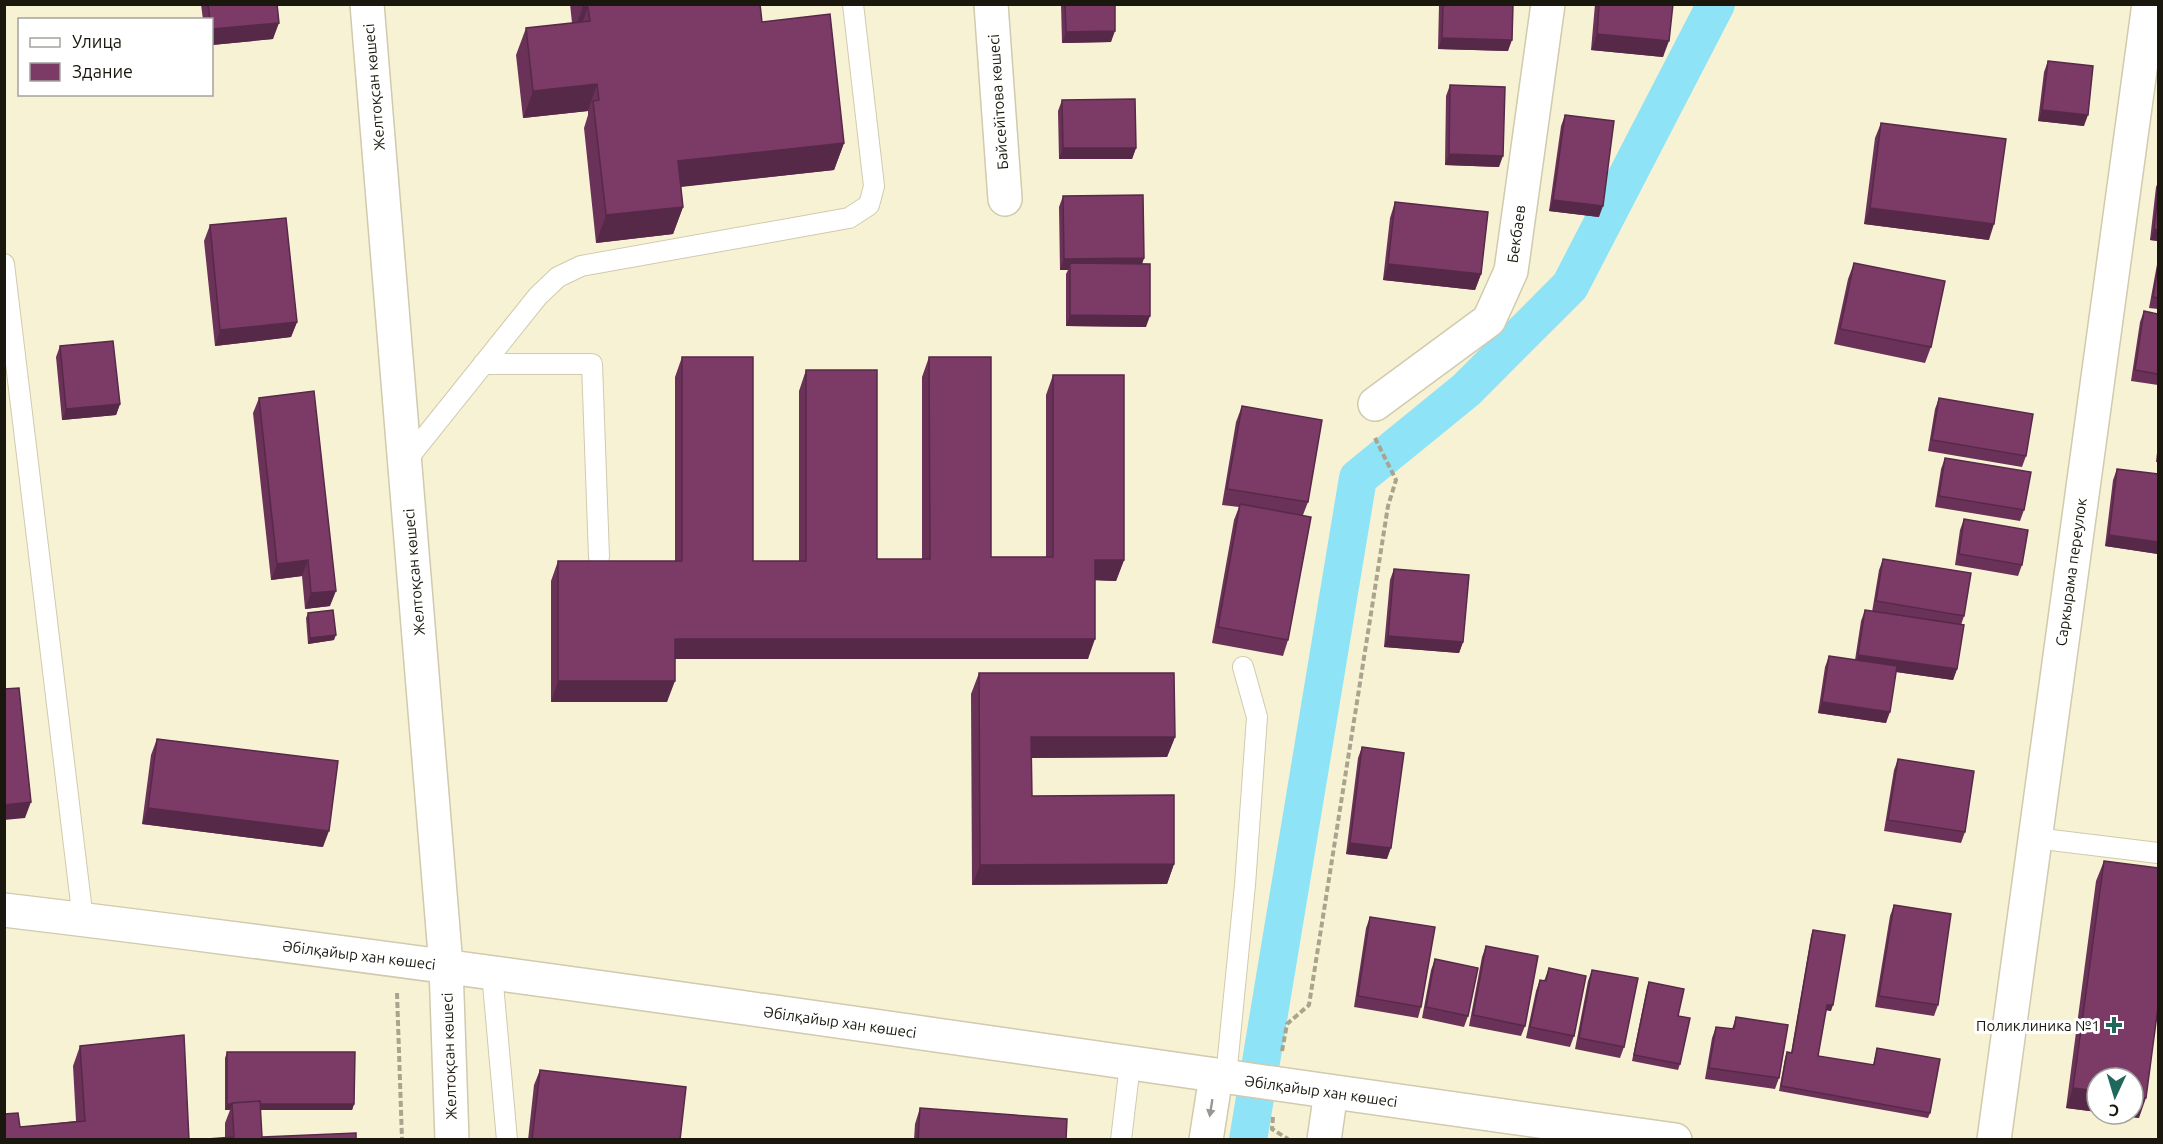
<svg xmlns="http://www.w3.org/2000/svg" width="2163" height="1144" font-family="Ubuntu,sans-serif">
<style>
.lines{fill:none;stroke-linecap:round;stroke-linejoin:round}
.canal{stroke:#8ee3f7;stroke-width:38}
.service-casing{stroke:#d0caae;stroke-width:22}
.minor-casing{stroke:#d0caae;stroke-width:36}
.tertiary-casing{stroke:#d0caae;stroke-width:36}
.path{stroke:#a8a48e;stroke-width:4;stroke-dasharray:6 3;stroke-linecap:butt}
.service{stroke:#fff;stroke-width:20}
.minor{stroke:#fff;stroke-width:33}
.tertiary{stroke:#fff;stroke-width:33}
.wall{fill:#6b3259}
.shaded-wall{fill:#572948}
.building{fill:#7c3a67;stroke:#572948;stroke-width:1.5}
.oneway{fill:#989793}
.poi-dot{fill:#20675c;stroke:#fff;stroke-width:2}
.labels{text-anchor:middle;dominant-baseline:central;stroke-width:6;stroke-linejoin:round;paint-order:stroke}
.street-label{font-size:15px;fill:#1a180e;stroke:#fff}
.poi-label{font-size:15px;fill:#1a180e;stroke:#fff;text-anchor:end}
</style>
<rect width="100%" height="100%" fill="#f8f2d5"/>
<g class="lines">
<path class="canal" d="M1248,1140L1358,478L1466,390L1570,286L1716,4"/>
<defs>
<path id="service" d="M4,264L83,920
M483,364H592L599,557
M405,462L538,296L558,277L581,266L849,218L869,205L874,186L853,4
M2035,838L2158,853
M492,973L507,1140
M1226,1077L1245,885L1257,717L1243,667
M1121,1140L1130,1064"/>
<path id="minor" d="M991,4L1005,199
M1375,404L1489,320L1511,271L1548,4
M1206,1140L1216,1076
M1324,1140L1331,1092
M1994,1140L2149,4"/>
<path id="tertiary" d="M367,4L446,966L452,1140
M4,910C562,977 1118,1063 1675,1140"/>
</defs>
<use href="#service" class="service-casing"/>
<use href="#minor" class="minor-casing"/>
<use href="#tertiary" class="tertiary-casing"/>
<path class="path" d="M397,993L402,1140
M1282,1051L1287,1024L1309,1005L1388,506L1396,480L1375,438
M1273,1117L1272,1129L1288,1139"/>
<use href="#service" class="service"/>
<use href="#minor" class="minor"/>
<use href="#tertiary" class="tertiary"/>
</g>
<path class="wall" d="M201,4H277L273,39L212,45V20H203Z
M570,4H760L762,22L844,143L834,170L681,187L683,207L673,234L596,243L584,128L588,115V111L523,118L516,55L526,28L572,23Z
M1061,4H1115L1111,42L1062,43Z
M1439,4H1513L1508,51L1438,49Z
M1595,4H1673L1663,57L1591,50Z
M2048,61L2084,126L2038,121L2044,72Z
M1450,85L1499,167L1445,165L1446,96Z
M1062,100L1136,148L1132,159H1059L1058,111Z
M1565,115L1599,217L1549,211L1561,126Z
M1881,123L1989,240L1864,224L1875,138Z
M2158,182V241L2150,240L2156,187Z
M1063,196L1144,258L1142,264L1146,327L1066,326V274L1068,270H1060L1059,207Z
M1395,202L1481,274L1475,290L1383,280L1390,218Z
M210,225L297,322L291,337L215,346L204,241Z
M2158,259V309L2149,308Z
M1854,263L1931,347L1925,363L1834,344L1848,279Z
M2144,311L2158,314V385L2131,381L2140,322Z
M60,346L120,404L116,415L62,420L56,357Z
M682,357L753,561H799V391L806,370L877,559H922V377L929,357L991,557H1046V395L1053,375L1124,560L1116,581L1095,580L1088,659H675L667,702H551V581L558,561H675V377Z
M259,398L330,606L305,609L302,576L271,580L253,413Z
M1939,398L2026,456L2022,467L1928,451L1935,409Z
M1242,406L1308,502L1303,515L1288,640L1283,656L1212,643L1234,520L1239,507L1222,505L1236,422Z
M2158,443V462H2156Z
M1945,458L2024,510L2020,521L1935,507L1941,469Z
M2117,469L2158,474V554L2105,546L2113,480Z
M1964,519L2022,565L2018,576L1955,565L1960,530Z
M1883,559L1964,616L1961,625L1957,669L1953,680L1896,672L1886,723L1818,713L1825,667L1829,656L1855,660L1861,621L1865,610L1872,612L1879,570Z
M1394,569L1463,642L1459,653L1384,647L1390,580Z
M308,613L334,640L308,644L306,618Z
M979,673L1175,737L1167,757L1031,758L1032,796L1174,864L1167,884L972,885L971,694Z
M157,739L323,847L142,824L151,755Z
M1362,747L1387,859L1346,854L1358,758Z
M1898,759L1965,832L1961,843L1884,831L1894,770Z
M2104,861L2139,1118L2110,1114H2133L2097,1078V1112L2066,1108L2096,881Z
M1894,905L1938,1005L1934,1016L1875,1007L1890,916Z
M1370,917L1421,1007L1418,1018L1354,1007L1366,928Z
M1813,930L1831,1011L1826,1010L1818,1056L1873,1065L1877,1048L1930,1113L1928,1118L1779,1091L1785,1058L1787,1052L1791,1053L1811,936Z
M1486,946L1525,1026L1521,1036L1469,1026L1482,957Z
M1435,959L1468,1016L1464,1027L1422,1018L1431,970Z
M1549,968L1574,1036L1570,1047L1526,1038L1536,991L1540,980L1544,981Z
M1592,970L1624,1047L1620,1058L1575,1049L1588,981Z
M1649,982L1678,1016L1680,1064L1678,1070L1632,1061L1647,987Z
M1736,1017L1779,1078L1775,1089L1705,1079L1712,1038L1716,1027L1732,1029Z
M80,1046L189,1140L20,1127L76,1121L73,1066Z
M227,1052L354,1104L352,1110H260L262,1137L225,1138V1123L230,1110H225V1058Z
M540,1070L680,1140H528L534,1085Z
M920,1108L1066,1140H914L915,1124Z"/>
<path class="shaded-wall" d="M583,7H588L578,34H573Z
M279,23L273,39L212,45V29Z
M1115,31L1111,42L1062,43L1066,32Z
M1597,34L1669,41L1663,57L1591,50Z
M1442,38L1512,40L1508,51L1438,49Z
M597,84L588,111L523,118L533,91Z
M2042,110L2088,115L2084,126L2038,121Z
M844,143L834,170L668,188L678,161Z
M1063,148H1136L1132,159H1059Z
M1449,154L1503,156L1499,167L1445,165Z
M1553,200L1603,206L1599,217L1549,211Z
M683,207L673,234L596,243L606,215Z
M1870,208L1994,224L1989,240L1864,224Z
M2154,229L2158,230V241L2150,240Z
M1144,258L1140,269L1070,263L1068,270H1060L1064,259Z
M1388,264L1481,274L1475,290L1383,280Z
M1070,315L1150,316L1146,327L1066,326Z
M297,322L291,337L215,346L220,330Z
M120,404L116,415L62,420L66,409Z
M2109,535L2158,542V554L2105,546Z
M308,560L302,576L271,580L277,564Z
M1095,560H1124L1116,581L1088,580Z
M336,591L330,606L305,609L311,593Z
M336,635L334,640L308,644L310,638Z
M1388,636L1463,642L1459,653L1384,647Z
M675,639H1095L1088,659H667Z
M1858,655L1957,669L1953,680L1854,666Z
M558,681H675L667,702H551Z
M1822,702L1890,712L1886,723L1818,713Z
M1031,737H1175L1167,757L1024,758Z
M31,802L25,818L4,820V805Z
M148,808L329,831L323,847L142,824Z
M1350,843L1391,848L1387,859L1346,854Z
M1174,864L1167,884L972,885L980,865Z
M1827,1005H1833L1831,1011L1825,1010Z
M2073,1088L2097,1091V1112L2066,1108Z
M2133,1096L2146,1098L2139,1118L2110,1114H2133Z
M227,1104H232L230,1110H225Z
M232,1104H354L352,1110H232Z"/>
<path class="building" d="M208,4H277L279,23L212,29V20H210Z
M583,4H760L762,22L830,14L844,143L678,161L683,207L606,215L593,101L599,100L597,84L533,91L526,28L590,21L588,7H583Z
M1065,4H1115V31L1066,32Z
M1443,4H1513L1512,40L1442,38Z
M1599,4H1673L1669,41L1597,34Z
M2048,61L2093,66L2088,115L2042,110Z
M1450,85L1505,87L1503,156L1449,154Z
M1135,99L1136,148H1063L1062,100Z
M1565,115L1614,121L1603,206L1553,200Z
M1881,123L2006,139L1994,224L1870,208Z
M2158,192V230L2154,229Z
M1143,195L1144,258L1064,259L1063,196Z
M1395,202L1488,212L1481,274L1388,264Z
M286,218L297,322L220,330L210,225Z
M1070,263L1150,264V316L1070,315Z
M1854,263L1945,281L1931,347L1840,329Z
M2158,266V298L2153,297Z
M2144,311L2158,314V374L2135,370Z
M113,341L120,404L66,409L60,346Z
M682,357H753V561H806V370H877V559H930L929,357H991V557H1053V375H1124V560H1095V639H675V681H558V561H682Z
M314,391L336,591L311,593L308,560L277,564L259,398Z
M1939,398L2033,414L2026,456L1932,440Z
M1242,406L1322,420L1308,502L1227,489Z
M1945,458L2031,472L2024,510L1939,496Z
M2117,469L2158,474V542L2109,535Z
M1240,504L1311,517L1288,640L1218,627Z
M1964,519L2028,530L2022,565L1959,554Z
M1883,559L1971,573L1964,616L1876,601Z
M1394,569L1469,575L1463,642L1388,636Z
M333,610L336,635L310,638L308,613Z
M1865,610L1964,625L1957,669L1858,655Z
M1829,656L1897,666L1890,712L1822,702Z
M979,673H1174L1175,737H1031L1032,796L1174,795V864L980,865Z
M19,688L31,802L4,805V689Z
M157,739L338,761L329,831L148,808Z
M1362,747L1404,753L1391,848L1350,843Z
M1898,759L1974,771L1965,832L1888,820Z
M2104,861L2158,868V1007L2146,1098L2133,1096V1078H2097V1091L2073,1088Z
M1894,905L1951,914L1938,1005L1879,996Z
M1370,917L1435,927L1421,1007L1358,996Z
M1813,930L1845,935L1833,1005H1827L1818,1056L1874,1065L1877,1048L1940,1059L1930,1113L1781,1086L1787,1052L1792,1053Z
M1486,946L1538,956L1525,1026L1473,1015Z
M1435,959L1478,968L1468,1016L1426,1007Z
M1549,968L1586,976L1574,1036L1530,1027L1540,980L1546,981Z
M1592,970L1638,978L1624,1047L1579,1038Z
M1649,982L1684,989L1678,1016L1690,1018L1680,1064L1634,1055Z
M1736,1017L1788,1025L1779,1078L1709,1068L1716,1027L1734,1029Z
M184,1035L189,1140H4V1114L18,1113L20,1127L85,1121L80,1046Z
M227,1052H355L354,1104H260V1101L232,1103V1104H227Z
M540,1070L686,1087L680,1140H532Z
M260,1101L262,1137L356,1133V1140H194L234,1137L232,1103Z
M920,1108L1067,1119L1066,1140H918Z"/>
<defs><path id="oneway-solid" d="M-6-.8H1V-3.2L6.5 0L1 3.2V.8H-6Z" transform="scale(1.5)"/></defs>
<use class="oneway" href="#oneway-solid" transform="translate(1211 1108) rotate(99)"/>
<path class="poi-dot" d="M2111 1016h6v6h6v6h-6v6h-6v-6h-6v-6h6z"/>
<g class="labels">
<g class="street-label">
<text transform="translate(374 87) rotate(-95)">Желтоқсан көшесі</text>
<text transform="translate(998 102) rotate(-94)">Байсейітова көшесі</text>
<text transform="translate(1516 234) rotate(-82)">Бекбаев</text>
<text transform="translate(414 572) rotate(-95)">Желтоқсан көшесі</text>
<text transform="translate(2071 572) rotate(-82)">Саркырама переулок</text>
<text transform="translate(359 955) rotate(7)">Әбілқайыр хан көшесі</text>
<text transform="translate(840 1022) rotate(8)">Әбілқайыр хан көшесі</text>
<text transform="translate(449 1056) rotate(-92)">Желтоқсан көшесі</text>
<text transform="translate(1321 1091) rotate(8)">Әбілқайыр хан көшесі</text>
</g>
<g class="poi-label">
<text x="2100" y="1025">Поликлиника №1</text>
</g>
</g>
<rect width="2163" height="1144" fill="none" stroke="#1a180e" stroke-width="12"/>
<rect x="18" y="18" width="195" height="78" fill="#ffffff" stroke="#a3a39f" stroke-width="1.5"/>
<rect x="30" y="38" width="30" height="9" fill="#ffffff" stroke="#a3a39f" stroke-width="1.5"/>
<text x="72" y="48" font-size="18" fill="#1a180e">Улица</text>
<rect x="30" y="63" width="30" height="18" fill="#7c3a67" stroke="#a3a39f" stroke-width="1.5"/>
<text x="72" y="78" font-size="18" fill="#1a180e">Здание</text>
<g transform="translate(2115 1096) rotate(184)"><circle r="28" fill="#ffffff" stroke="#a3a39f" stroke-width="1.5"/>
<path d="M0-4.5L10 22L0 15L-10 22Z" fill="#20675c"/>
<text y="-9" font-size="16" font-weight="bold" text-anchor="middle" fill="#1a180e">С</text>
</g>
</svg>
